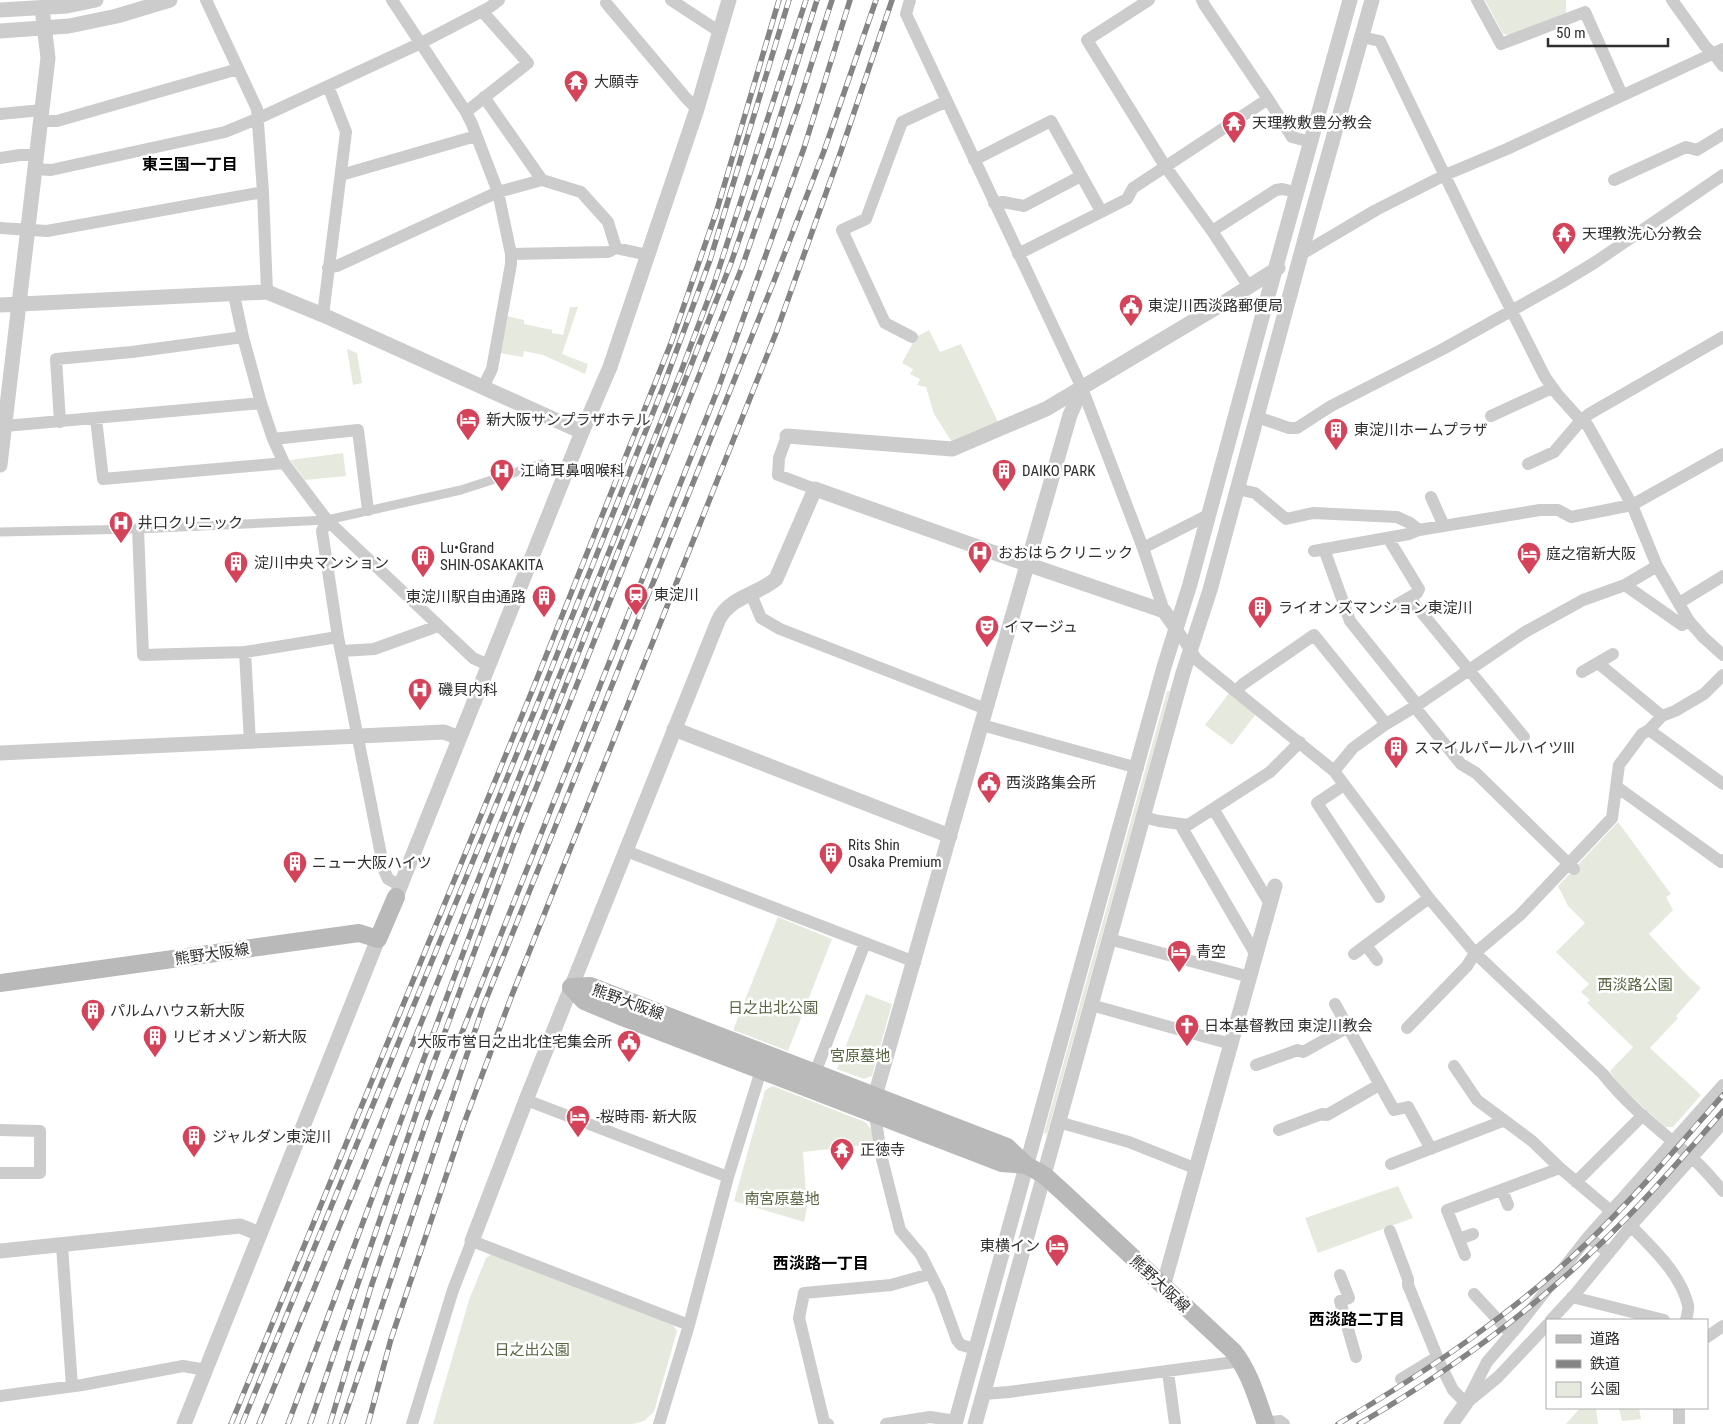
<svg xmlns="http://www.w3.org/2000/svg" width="1723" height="1424" font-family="'Roboto Condensed','Noto Sans JP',sans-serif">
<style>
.green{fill:#e6eade}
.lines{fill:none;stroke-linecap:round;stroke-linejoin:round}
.pedestrian{stroke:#ccc;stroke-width:9}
.minor{stroke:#ccc;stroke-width:12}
.tertiary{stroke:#ccc;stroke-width:15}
.secondary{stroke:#b9b9b9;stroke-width:18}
.rail-casing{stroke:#848484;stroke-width:5.5}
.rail{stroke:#fff;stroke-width:4;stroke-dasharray:11;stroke-linecap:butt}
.labels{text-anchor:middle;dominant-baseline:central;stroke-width:5;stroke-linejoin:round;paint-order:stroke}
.poi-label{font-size:15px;fill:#2f2f2f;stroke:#fff;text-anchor:start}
.street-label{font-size:15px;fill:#2f2f2f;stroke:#fff}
.park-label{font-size:15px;fill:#556640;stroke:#fff}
.neighbourhood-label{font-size:16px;font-weight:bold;fill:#000;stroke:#fff}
</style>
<rect width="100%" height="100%" fill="#fff"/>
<path class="green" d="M1485,0H1566V13L1509,35L1503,34Z
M570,307H578L562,354L588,364L585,374L543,355L524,351L523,357L500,353L507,316L524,320V324L552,330V333L563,335Z
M929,330L940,352L961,344L998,422L952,442L934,414L926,387L917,385L920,379L910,374L913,369L902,363L916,337Z
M347,349L357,353L362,383L353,385Z
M343,453L346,476L305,480L290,460Z
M1167,691H1170L1047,1134L1044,1133Z
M1229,693L1256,714L1232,745L1205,725Z
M1618,822L1671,894L1666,897L1673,910L1649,934L1687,975L1701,988L1676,1016L1678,1018L1650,1048L1701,1095L1673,1127H1665L1619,1085L1610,1071L1633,1047L1587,1003L1590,1000L1581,992L1589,984L1556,952L1585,923L1568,906L1558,886Z
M778,917L832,939L788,1051L733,1030Z
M866,994L892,1004L872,1076L864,1079L837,1069Z
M773,1086L865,1122L871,1129L874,1144L803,1152L807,1207L804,1222L734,1201L765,1090Z
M1398,1186L1413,1218L1318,1253L1305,1218Z
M492,1254L673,1325L677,1331L654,1412L644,1421L633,1424H433L469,1300L486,1258Z
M1580,1408H1596L1598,1424H1566Z
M1619,1408H1639L1641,1419L1622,1421Z"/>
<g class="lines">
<path class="pedestrian" d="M0,532L138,529L327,520L461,490L541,464L566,474"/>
<path class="minor" d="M206,0L257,109L263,192L267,292
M392,0L466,112L472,124L498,192L511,254V264L492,369L483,387
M671,0L720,32
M910,0L906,14L1082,388L1143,548L1164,611
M1149,0L1087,40L1165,166L1212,231L1249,287
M1202,0L1205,6L1268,99L1292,137L1311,142
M1477,0L1501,44L1585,12L1622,95
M1672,0L1705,46L1717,58L1723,66
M606,3L686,98L697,109
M1361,37L1380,41L1476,240L1545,377L1558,395L1576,415L1588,426L1632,505L1657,566L1689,621L1703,637L1723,655
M484,97L542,180
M466,112L528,63L482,11
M0,114L42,110
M40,121H57L238,69
M0,158L20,155H37
M974,160L1051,121L1101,211
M35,169L51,170L225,132L259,118L421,43L490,7L499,0
M341,175L476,136
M1614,180L1686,147L1697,150L1723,134
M994,203L1003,202L1024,206L1081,176
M0,228L47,231L263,192
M1212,231L1276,190L1282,189L1296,192
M511,254L608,252L616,248L648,255
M1018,254L1127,199L1133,188L1268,99
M1300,255L1376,210L1445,175L1507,149L1723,49
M328,268L337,266L498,192L542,180L581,192L608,222L616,248
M234,295L243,337L261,403L273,439L284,463L327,520L473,658L488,665
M323,315L346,132L328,86
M912,337L885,323L842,230L866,219L902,122L947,101
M1491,416L1552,388
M1257,417L1289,428H1297L1331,406L1443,349L1561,283L1594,263L1723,175
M96,419L103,479L284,463
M60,422L56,359L132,352L243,337
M5,426L261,403
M787,436L779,458L778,475L815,489
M273,439L358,430L368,510
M1528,464L1554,452L1578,424L1589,414L1723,337
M1237,489L1255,493L1286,519L1313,513L1397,517L1410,523L1419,530
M1431,497L1444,526
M327,520L322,531L338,637L384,870L388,879L401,886
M138,529L143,655L245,652L338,637
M1388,538L1419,589L1417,593L1398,604
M1143,548L1208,515
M1324,549L1350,621L1415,702L1418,711L1461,764L1476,773L1574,869
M1314,551L1409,534L1419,530L1540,510H1558L1571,517L1632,505L1723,454
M1625,585L1682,625L1689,621
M751,594L761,618L780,629L986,709
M1413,595V602L1524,737
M1679,603L1723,576
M1176,628L1197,660L1334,771L1429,898L1475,953L1603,1074C1628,1106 1661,1131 1691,1157C1703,1167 1713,1180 1723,1191
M342,651L374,649L438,626
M245,652L250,742
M1598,663L1662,716
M1582,672L1613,654
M1236,691L1243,684L1314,635L1386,724
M982,725L1138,768
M1649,730L1723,784
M1334,771L1353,748L1386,724L1416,706L1525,632L1583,600L1625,585L1657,566
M1344,785L1317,803L1379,897
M1617,787L1721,862L1723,860
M1214,810L1270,904
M1143,817L1159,821L1188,825L1270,772L1300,742
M1181,826L1256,955
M626,851L915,962
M1109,939L1250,977
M1366,945L1377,960
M1354,954L1429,898
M1335,1004L1394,1110L1408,1107L1431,1149
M1091,1005L1231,1044
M1407,1028L1467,966L1475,953L1520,915L1612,818L1619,765L1642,734L1649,730L1662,716L1675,711L1704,694L1723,675
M1256,1065L1298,1050L1303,1052L1348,1027
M1454,1066L1477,1100L1532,1141L1560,1168L1612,1212
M815,1073L865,943
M526,1100L728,1177
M878,1116L876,1122L882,1159L900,1230L921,1255L940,1293L957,1340L961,1345L976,1349
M1058,1122L1129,1142L1197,1169
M0,1130L40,1131V1173H0
M1279,1130L1322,1114L1327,1115L1379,1085
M1391,1164L1503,1121
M1576,1182L1643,1115
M1502,1190L1508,1205
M1631,1226C1653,1249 1680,1273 1688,1305C1689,1309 1687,1315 1686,1320
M1390,1231L1408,1279V1285L1441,1366L1453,1390L1466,1403
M1588,1237L1609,1253
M1459,1239L1473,1234
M62,1246L72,1386
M1465,1255L1447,1210L1560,1168
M1340,1275L1349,1298L1340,1301L1356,1357
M1474,1294L1511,1334
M1572,1297L1664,1320
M1551,1320L1576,1293L1631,1226L1723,1123
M1707,1337L1723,1326
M1168,1372L1175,1424
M1401,1379L1437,1357
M983,1394L1009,1392L1242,1361
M0,1396L82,1385L183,1366L206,1370
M1470,1400L1498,1377L1547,1325
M1466,1403L1487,1362L1518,1326L1588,1237L1723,1085
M1679,1408V1424
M1265,1423L1280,1421L1284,1424
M412,1424L453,1290L472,1241L689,1325
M659,1424L689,1325L728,1177L763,1064
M828,1424L824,1422L799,1318L804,1293L891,1285L930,1274
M886,1424L930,1417L956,1421"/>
<path class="tertiary" d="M0,10L67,6L96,0
M0,31L69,26L117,16L170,0
M0,305L267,292L323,315L582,432
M787,436L952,449L1046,409L1217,307L1278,268
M0,465L48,58L42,8
M674,729L950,836
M0,753L444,732L459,738
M396,897L582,432L610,367L697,109L729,0
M877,1107L875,1096L1070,415L1082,388
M472,1241L526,1100L718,621C729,597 757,595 776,579L815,489L1009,558L1164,611L1176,628
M0,1251L240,1226L260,1234
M1163,1287L1275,886
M184,1424L378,939
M955,1424L1164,667L1190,584L1264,310L1350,0
M975,1424L1183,673L1210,590L1311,217L1372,0
M1451,1424L1466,1403"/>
<path class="secondary" d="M0,983L359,933L378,939L396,897
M571,987L590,986L1007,1147L1026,1165L1044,1175L1065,1194L1233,1351C1250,1372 1257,1399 1266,1424
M571,987L584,1001L620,1016L1002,1163L1026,1165"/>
<defs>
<path id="rail" d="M231,1424L532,691L671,343L716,213L779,0
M242,1424L541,695L662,390L710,260L789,0
M259,1424L364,1166L682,369L714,284L806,0
M288,1424L506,838L731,263L771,146L817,0
M310,1424L431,1070L515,841L742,267L798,106L832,0
M330,1424L371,1287L428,1118L718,389L804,148L850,0
M342,1424L483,1007L774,281L824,151L876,0
M368,1424L391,1339L463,1126L512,995L776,333L841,151L892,0
M1338,1424C1426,1372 1513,1314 1587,1243C1635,1197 1679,1145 1723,1095
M1359,1424C1443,1375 1523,1318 1594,1250C1640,1207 1681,1159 1723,1111"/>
</defs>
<use href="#rail" class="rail-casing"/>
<use href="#rail" class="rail"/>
</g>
<defs>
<symbol id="temple-pin" viewBox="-11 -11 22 30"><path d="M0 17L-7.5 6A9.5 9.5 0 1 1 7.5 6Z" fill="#d4435a" stroke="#fff"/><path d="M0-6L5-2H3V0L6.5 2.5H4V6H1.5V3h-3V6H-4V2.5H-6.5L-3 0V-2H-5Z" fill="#fff"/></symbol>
<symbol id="civic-pin" viewBox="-11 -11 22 30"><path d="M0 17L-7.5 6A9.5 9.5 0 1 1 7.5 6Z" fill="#d4435a" stroke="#fff"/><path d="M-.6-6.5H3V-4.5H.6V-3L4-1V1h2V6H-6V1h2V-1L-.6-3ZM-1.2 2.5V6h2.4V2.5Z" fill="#fff"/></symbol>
<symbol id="hotel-pin" viewBox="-11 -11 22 30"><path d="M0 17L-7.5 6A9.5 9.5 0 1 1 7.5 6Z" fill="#d4435a" stroke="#fff"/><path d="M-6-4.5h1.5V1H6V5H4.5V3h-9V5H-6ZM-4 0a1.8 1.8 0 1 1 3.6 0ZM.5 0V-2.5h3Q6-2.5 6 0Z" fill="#fff"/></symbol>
<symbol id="building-pin" viewBox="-11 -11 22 30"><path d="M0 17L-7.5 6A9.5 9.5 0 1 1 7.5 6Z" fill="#d4435a" stroke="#fff"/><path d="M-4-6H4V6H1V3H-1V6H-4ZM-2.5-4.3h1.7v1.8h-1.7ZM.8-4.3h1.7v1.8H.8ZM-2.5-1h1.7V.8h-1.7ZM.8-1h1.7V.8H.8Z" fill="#fff"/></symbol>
<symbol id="hospital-pin" viewBox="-11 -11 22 30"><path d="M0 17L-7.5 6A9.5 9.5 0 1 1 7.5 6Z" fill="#d4435a" stroke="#fff"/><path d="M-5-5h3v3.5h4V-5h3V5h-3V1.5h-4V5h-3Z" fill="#fff"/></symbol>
<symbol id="station-pin" viewBox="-11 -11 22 30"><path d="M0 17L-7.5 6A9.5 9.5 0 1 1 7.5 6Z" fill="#d4435a" stroke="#fff"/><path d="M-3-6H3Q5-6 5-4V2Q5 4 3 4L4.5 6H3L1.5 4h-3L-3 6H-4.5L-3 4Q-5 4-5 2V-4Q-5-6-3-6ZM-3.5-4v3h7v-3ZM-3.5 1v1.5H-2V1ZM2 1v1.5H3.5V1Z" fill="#fff"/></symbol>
<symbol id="theatre-pin" viewBox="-11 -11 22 30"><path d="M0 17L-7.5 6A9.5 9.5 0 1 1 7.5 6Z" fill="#d4435a" stroke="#fff"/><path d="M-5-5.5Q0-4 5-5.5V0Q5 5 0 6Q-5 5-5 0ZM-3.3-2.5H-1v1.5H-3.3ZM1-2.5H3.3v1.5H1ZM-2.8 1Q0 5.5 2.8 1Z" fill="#fff"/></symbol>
<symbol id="church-pin" viewBox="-11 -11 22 30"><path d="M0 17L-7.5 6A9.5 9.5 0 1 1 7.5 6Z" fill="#d4435a" stroke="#fff"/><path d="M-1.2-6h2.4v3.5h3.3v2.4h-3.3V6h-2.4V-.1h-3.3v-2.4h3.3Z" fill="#fff"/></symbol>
</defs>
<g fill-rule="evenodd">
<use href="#temple-pin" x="562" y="68" width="28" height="38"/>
<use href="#temple-pin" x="1220" y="109" width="28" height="38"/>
<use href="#temple-pin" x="1550" y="220" width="28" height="38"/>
<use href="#civic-pin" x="1117" y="292" width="28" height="38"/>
<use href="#hotel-pin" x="454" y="406" width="28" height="38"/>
<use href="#building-pin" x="1322" y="416" width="28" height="38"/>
<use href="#hospital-pin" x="488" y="457" width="28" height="38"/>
<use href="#building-pin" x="990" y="457" width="28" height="38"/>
<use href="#hospital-pin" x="107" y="509" width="28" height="38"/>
<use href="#hospital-pin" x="966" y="539" width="28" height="38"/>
<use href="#hotel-pin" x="1515" y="540" width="28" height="38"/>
<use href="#building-pin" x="409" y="543" width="28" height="38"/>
<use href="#building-pin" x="222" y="549" width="28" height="38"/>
<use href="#station-pin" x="622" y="581" width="28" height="38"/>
<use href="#building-pin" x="530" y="583" width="28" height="38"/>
<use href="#building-pin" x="1246" y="594" width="28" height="38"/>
<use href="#theatre-pin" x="973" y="613" width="28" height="38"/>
<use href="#hospital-pin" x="406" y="676" width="28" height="38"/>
<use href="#building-pin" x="1382" y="734" width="28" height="38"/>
<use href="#civic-pin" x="975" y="769" width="28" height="38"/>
<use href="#building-pin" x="817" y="840" width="28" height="38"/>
<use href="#building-pin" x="281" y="849" width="28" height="38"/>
<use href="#hotel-pin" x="1165" y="938" width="28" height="38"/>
<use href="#building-pin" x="79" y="997" width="28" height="38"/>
<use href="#church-pin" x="1173" y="1012" width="28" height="38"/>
<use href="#building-pin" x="141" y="1023" width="28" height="38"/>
<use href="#civic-pin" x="615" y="1028" width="28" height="38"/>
<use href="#hotel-pin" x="564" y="1103" width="28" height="38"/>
<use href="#building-pin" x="180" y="1123" width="28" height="38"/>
<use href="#temple-pin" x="828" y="1136" width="28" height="38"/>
<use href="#hotel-pin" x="1043" y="1232" width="28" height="38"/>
</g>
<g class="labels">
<g class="poi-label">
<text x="594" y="82">大願寺</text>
<text x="1252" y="123">天理教敷豊分教会</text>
<text x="1582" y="234">天理教洗心分教会</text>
<text x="1148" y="306">東淀川西淡路郵便局</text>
<text x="486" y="420">新大阪サンプラザホテル</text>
<text x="1354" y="430">東淀川ホームプラザ</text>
<text x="520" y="471">江崎耳鼻咽喉科</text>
<text x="1022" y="471">DAIKO PARK</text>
<text x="138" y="523">井口クリニック</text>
<text x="440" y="548">Lu•Grand<tspan x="440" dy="17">SHIN-OSAKAKITA</tspan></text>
<text x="998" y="553">おおはらクリニック</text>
<text x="1546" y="554">庭之宿新大阪</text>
<text x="254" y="563">淀川中央マンション</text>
<text x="654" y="595">東淀川</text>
<text x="526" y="597" text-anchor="end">東淀川駅自由通路</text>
<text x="1278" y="608">ライオンズマンション東淀川</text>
<text x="1004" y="627">イマージュ</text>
<text x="438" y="690">磯貝内科</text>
<text x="1414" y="748">スマイルパールハイツIII</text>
<text x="1006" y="783">西淡路集会所</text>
<text x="848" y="845">Rits Shin<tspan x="848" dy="17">Osaka Premium</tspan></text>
<text x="312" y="863">ニュー大阪ハイツ</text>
<text x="1196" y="952">青空</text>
<text x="110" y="1011">パルムハウス新大阪</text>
<text x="1204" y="1026">日本基督教団 東淀川教会</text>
<text x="172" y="1037">リビオメゾン新大阪</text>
<text x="612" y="1042" text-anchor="end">大阪市営日之出北住宅集会所</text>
<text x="596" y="1117">-桜時雨- 新大阪</text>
<text x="212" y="1137">ジャルダン東淀川</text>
<text x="860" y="1150">正徳寺</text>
<text x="1040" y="1246" text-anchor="end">東横イン</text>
</g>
<g class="street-label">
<text transform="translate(212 954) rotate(-8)">熊野大阪線</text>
<text transform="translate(628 1002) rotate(20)">熊野大阪線</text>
<text transform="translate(1160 1284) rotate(43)">熊野大阪線</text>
</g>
<g class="park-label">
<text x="1635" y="985">西淡路公園</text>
<text x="773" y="1008">日之出北公園</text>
<text x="860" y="1056">宮原墓地</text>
<text x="782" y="1199">南宮原墓地</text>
<text x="532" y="1350">日之出公園</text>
</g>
<g class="neighbourhood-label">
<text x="190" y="164">東三国一丁目</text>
<text x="821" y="1263">西淡路一丁目</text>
<text x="1357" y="1319">西淡路二丁目</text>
</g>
</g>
<rect x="1546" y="1319" width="162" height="90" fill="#ffffff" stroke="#acacac"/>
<rect x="1556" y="1335" width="25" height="8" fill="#b9b9b9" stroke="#acacac"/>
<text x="1590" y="1344" font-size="15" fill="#2f2f2f">道路</text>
<rect x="1556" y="1360" width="25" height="8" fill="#848484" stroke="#acacac"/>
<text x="1590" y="1369" font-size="15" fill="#2f2f2f">鉄道</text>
<rect x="1556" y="1382" width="25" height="15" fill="#e6eade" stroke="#acacac"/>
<text x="1590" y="1394" font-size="15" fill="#2f2f2f">公園</text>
<path d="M1548 38v8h120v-8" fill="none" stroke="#2f2f2f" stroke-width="2.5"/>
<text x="1556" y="38" font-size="15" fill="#2f2f2f" stroke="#ffffff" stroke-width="4" paint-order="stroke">50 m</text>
</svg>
